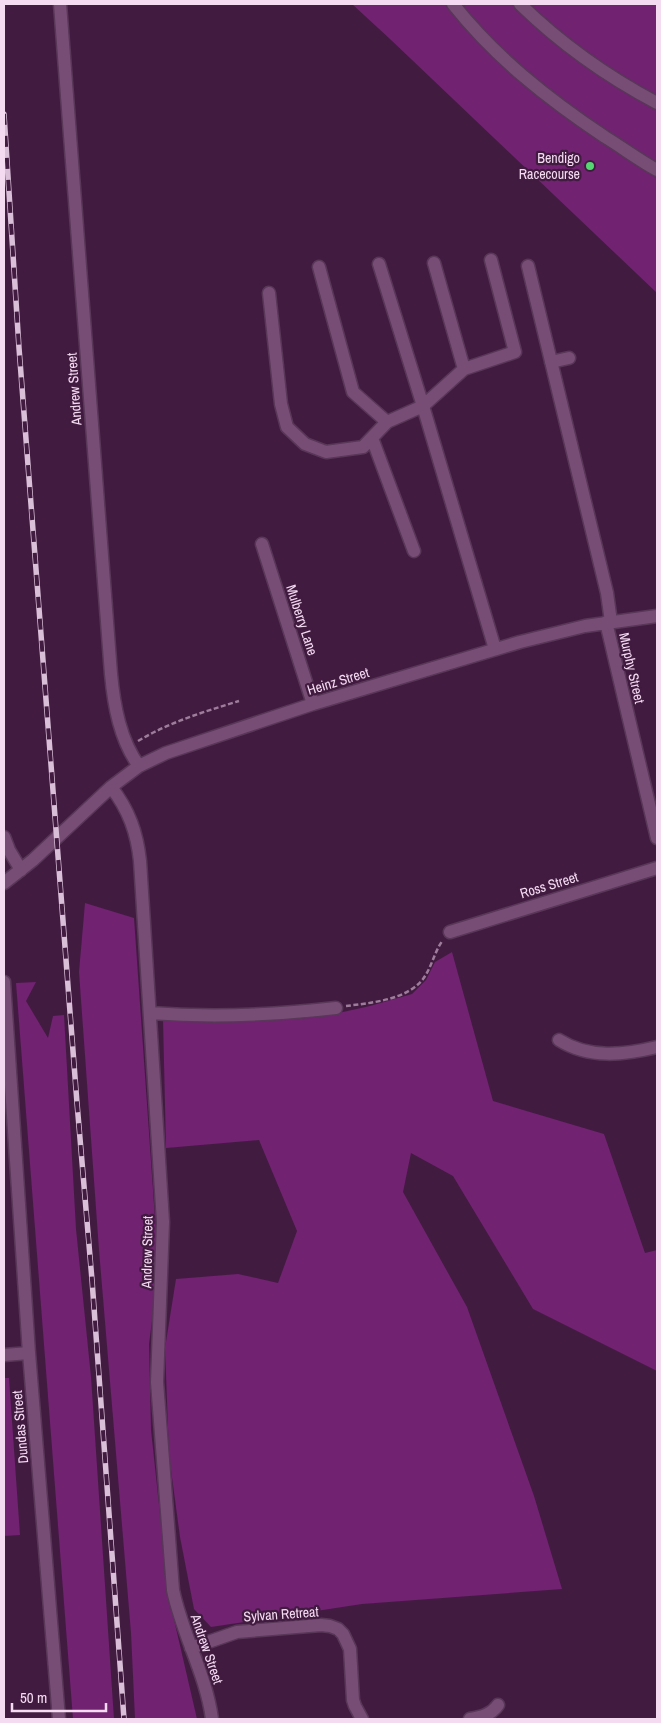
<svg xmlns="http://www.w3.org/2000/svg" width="661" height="1723" font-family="'Archivo Narrow',sans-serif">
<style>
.green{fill:#712271}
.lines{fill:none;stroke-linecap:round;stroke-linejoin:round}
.minor-casing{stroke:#583758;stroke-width:15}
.path{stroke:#9d7d9b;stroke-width:2.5;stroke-dasharray:5 2.5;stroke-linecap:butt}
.minor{stroke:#774d75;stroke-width:12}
.rail-casing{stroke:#dabfd8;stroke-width:5.5}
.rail{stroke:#421b41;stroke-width:4;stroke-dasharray:11;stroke-linecap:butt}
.poi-dot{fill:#55d672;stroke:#421b41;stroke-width:2}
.labels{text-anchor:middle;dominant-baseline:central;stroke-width:4.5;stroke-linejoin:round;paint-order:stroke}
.poi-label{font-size:14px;fill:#f4dbf2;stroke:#421b41;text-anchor:end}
.street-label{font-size:14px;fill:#f4dbf2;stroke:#421b41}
</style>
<rect width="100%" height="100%" fill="#421b41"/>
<path class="green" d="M352,4H657V293L390,39Z
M85,903L134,918L156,1233L154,1305L149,1344L151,1430L169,1598L197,1719H135L131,1633L99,1250L79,972Z
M452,952L493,1101L604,1134L645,1253L657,1250V1371L533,1309L453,1176L411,1153L403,1192L467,1307L534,1496L562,1589L362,1604L211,1627L194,1609L180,1537L169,1455L165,1348L176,1279L238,1274L278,1283L297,1231L259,1140L166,1148L163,1020H243L325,1016L370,1006L412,994L426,980L435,962Z
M36,982L26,1001L48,1038L53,1016L64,1015L76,1229L91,1377L114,1719H73L16,983Z
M4,1378H9L20,1535L4,1536Z"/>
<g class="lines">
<defs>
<path id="minor" d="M60,4L111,674C114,706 120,740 139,766
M453,4C496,58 548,99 605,137C623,148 639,160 657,170
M520,4C561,44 606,76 657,103
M434,263L464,369
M379,264L423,406L495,649
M528,266L607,593L611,622
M319,267L353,392L387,422
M269,293L281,404L287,427L305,444L326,452L363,447L387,422L423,406L464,369L515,352L491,260
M551,362L569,358
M372,438L414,551
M262,544L313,704
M606,622L657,838
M111,787C129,810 137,833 140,861L163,1222L157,1382L173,1590C182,1634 206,1674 212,1719
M4,837L9,850L21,870
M4,883L33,860L111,787L139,766L166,753L313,704L520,642L585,626L657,616
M450,932L657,868
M4,982L29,1353L59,1719
M150,1013C212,1018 275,1015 336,1008
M559,1040C589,1059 624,1055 657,1047
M4,1355L29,1353
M191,1648L237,1632L321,1625L330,1626L338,1629L343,1634L350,1649L353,1700L355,1706L362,1719
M470,1719C481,1717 491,1715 498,1705"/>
</defs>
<use href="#minor" class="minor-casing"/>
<path class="path" d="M138,741C170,722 203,712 239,701
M346,1006C370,1003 407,1000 423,979C432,967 434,952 443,940"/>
<use href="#minor" class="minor"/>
<defs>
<path id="rail" d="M4,114L19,348L77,1103L92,1280L124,1719"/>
</defs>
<use href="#rail" class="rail-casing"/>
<use href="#rail" class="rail"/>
</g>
<circle class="poi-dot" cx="590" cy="166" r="5"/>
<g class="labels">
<g class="poi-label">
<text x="580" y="158">Bendigo<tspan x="580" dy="16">Racecourse</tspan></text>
</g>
<g class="street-label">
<text transform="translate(74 389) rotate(-94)">Andrew Street</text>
<text transform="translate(302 620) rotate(72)">Mulberry Lane</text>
<text transform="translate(632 668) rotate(77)">Murphy Street</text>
<text transform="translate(338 681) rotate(-17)">Heinz Street</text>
<text transform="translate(549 885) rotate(-17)">Ross Street</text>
<text transform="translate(147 1252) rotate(-89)">Andrew Street</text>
<text transform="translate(20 1427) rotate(-95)">Dundas Street</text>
<text transform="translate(281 1614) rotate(-4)">Sylvan Retreat</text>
<text transform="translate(207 1649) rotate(71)">Andrew Street</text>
</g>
</g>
<rect width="661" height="1723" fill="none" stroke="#f4dbf2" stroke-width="10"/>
<path d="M12 1703v8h94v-8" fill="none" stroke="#f4dbf2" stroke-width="2.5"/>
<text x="20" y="1703" font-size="15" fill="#f4dbf2" stroke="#421b41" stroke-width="4" paint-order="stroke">50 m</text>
</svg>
